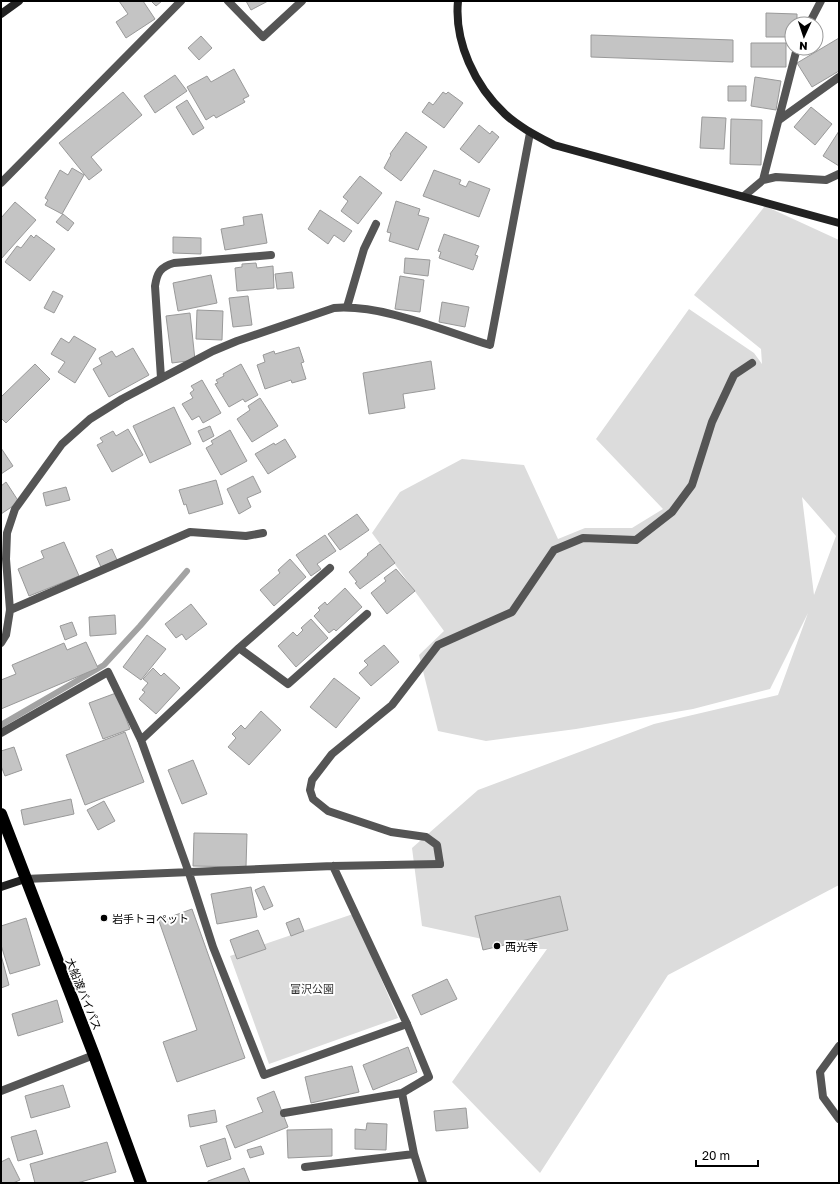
<svg xmlns="http://www.w3.org/2000/svg" width="840" height="1184" font-family="'Golos Text','Noto Sans JP',sans-serif">
<style>
.green{fill:#dcdcdc;fill-rule:evenodd}
.lines{fill:none;stroke-linecap:round;stroke-linejoin:round}
.stream{stroke:#a3a3a3;stroke-width:6}
.building{fill:#c4c4c4;stroke:#999}
.lane{stroke:#555;stroke-width:8}
.street{stroke:#555;stroke-width:8}
.secondary{stroke:#222;stroke-width:8}
.highway{stroke:#000;stroke-width:12}
.poi-dot{fill:#000;stroke:#fff;stroke-width:1.5}
.labels{text-anchor:middle;dominant-baseline:central;stroke-width:4;stroke-linejoin:round;paint-order:stroke}
.poi-label{font-size:11px;fill:#000;stroke:#fff;text-anchor:start}
.park-label{font-size:11px;fill:#333;stroke:#fff}
.street-label{font-size:11px;fill:#000;stroke:#fff}
</style>
<rect width="100%" height="100%" fill="#fff"/>
<path class="green" d="M765,206L839,240V885L668,975L540,1173L452,1082L547,949H529L422,926L412,848L478,790L654,724L778,695L808,613L770,689L693,709L576,729L486,741L438,731L419,655L444,631L372,533L400,492L462,459L524,465L558,539L585,528H632L663,509L596,439L689,309L754,353L762,364L761,349L694,295ZM802,497L836,536L814,595Z
M353,914L398,1018L269,1064L230,956Z"/>
<g class="lines">
<path class="stream" d="M1,725L104,665L140,626L187,571"/>
</g>
<path class="building" d="M119,1H143L155,19L126,38L116,22L128,14Z
M151,1H162L156,6Z
M246,1H268L251,10Z
M766,13L797,14V24H792V37H766Z
M591,35L733,40V62L591,57Z
M201,36L212,48L199,60L188,48Z
M839,38V71L812,87L797,63Z
M751,43H786V67H751Z
M234,69L249,96L243,99L245,102L216,118L214,115L206,120L187,87L207,76L211,82Z
M175,75L187,91L155,113L144,96Z
M755,77L781,81L776,110L751,106Z
M728,86H746V101H728Z
M123,92L142,115L91,157L102,170L89,180L59,143Z
M443,92L446,94L448,92L463,103L444,128L422,112L429,102L433,105Z
M187,100L204,128L193,135L176,107Z
M811,107L832,124L815,145L794,127Z
M702,117L726,118L724,149L700,148Z
M731,119L762,120L761,165L730,164Z
M479,125L490,134L492,131L499,137L479,163L460,149Z
M839,131V166L823,156Z
M406,132L427,147L401,181L384,168L391,155L390,154Z
M72,168L84,175L62,214L45,205L48,200L45,198L60,170L68,175Z
M434,170L461,180L459,184L466,187L469,181L490,189L479,217L423,196Z
M360,176L382,193L358,224L341,211L348,201L343,197Z
M396,201L420,209L418,215L429,218L418,250L389,241L391,233L387,232Z
M15,202L36,220L1,259V218Z
M320,210L352,231L344,242L334,235L328,244L308,229Z
M63,214L74,223L68,231L56,222Z
M262,214L267,243L225,250L221,229L244,225L243,217Z
M444,234L479,246L475,255L478,256L473,270L439,258L441,252L438,251Z
M31,235L34,238L36,235L55,249L30,281L5,262L17,246L21,248Z
M173,237L201,238V254L173,253Z
M405,258L430,260L428,276L404,273Z
M256,263L257,268L273,266L274,288L237,291L235,268L242,267V264Z
M292,272L294,288L277,289L275,274Z
M211,275L217,303L178,311L173,283Z
M400,276L424,280L420,312L395,309Z
M53,291L63,296L54,313L44,308Z
M248,296L252,325L233,327L229,298Z
M442,302L469,307L465,327L439,322Z
M197,310L223,311L222,340L196,339Z
M190,313L195,360L172,363L166,316Z
M74,336L96,349L75,383L58,372L65,362L51,354L61,338L69,343Z
M299,347L304,362L301,363L306,379L292,383L291,380L265,389L257,365L265,362L263,355L274,351L275,354Z
M133,348L149,375L109,397L93,369L102,364L99,358L112,351L116,357Z
M431,361L435,389L403,394L405,408L369,414L363,373Z
M35,364L50,379L6,423L1,418V397Z
M241,364L258,395L245,402L243,399L229,407L215,384L218,383L216,380L224,376L223,374Z
M202,380L221,413L203,423L199,416L192,420L182,404L193,398L190,393L194,390L191,386Z
M260,398L278,426L252,442L237,419L250,410L248,406Z
M174,407L191,444L150,463L133,426Z
M210,426L214,436L203,442L198,431Z
M128,429L143,455L112,472L97,445L103,442L100,438L113,431L116,436Z
M230,430L247,461L221,475L206,448L213,444L211,441Z
M285,439L296,457L268,474L255,454L274,443L275,445Z
M1,448L13,466L1,474Z
M253,476L261,492L247,498L251,507L239,514L227,489Z
M216,480L223,504L189,514L186,504L184,505L179,490Z
M6,482L19,502L1,514V486Z
M66,487L70,500L46,506L43,493Z
M357,514L369,530L340,550L328,534Z
M325,535L336,551L317,564L321,569L311,576L296,555Z
M64,542L79,576L29,596L18,569L44,558L41,551Z
M380,544L395,563L360,589L355,583L357,582L349,572L368,555L367,554Z
M112,549L117,560L101,567L96,556Z
M290,559L306,577L274,606L260,590L280,573L278,570Z
M396,569L415,591L387,614L371,593L386,581L384,578Z
M345,588L362,607L336,631L334,629L329,633L314,616L320,610L318,608L325,602L327,605Z
M191,604L207,624L186,640L182,634L176,638L165,624Z
M115,615L116,634L90,636L89,617Z
M311,619L328,638L296,667L278,646L293,632L297,636L303,630L301,628Z
M72,622L77,635L65,640L60,626Z
M147,635L166,649L141,680L123,667Z
M86,642L98,668L1,709V680L16,674L12,665L64,643L67,650Z
M384,645L399,662L371,686L359,673L368,665L364,661Z
M153,668L161,676L164,673L180,688L156,714L139,699L145,692L142,690L148,683L143,679Z
M334,678L360,698L336,728L310,707Z
M116,693L130,729L103,739L89,703Z
M261,711L281,730L249,765L228,747L236,738L232,734L241,725L245,729Z
M125,732L144,782L85,805L66,755Z
M14,747L22,770L5,776L1,766V751Z
M193,760L207,794L182,804L168,770Z
M71,799L74,814L24,825L21,810Z
M104,801L115,821L98,830L87,810Z
M194,833L247,834L246,867L193,866Z
M264,886L273,906L264,910L255,890Z
M251,887L257,917L217,924L211,894Z
M560,896L568,930L483,950L475,916Z
M192,909L245,1058L177,1082L163,1042L197,1030L159,921Z
M26,918L40,965L10,974L1,945V926Z
M299,918L304,931L291,936L286,923Z
M258,930L266,949L237,959L230,940Z
M1,955L9,985L1,988Z
M447,979L457,999L421,1015L412,995Z
M57,1000L63,1022L18,1036L12,1014Z
M408,1047L417,1072L373,1090L363,1065Z
M352,1066L359,1092L311,1103L305,1077Z
M63,1085L70,1107L31,1118L25,1096Z
M274,1091L288,1127L235,1148L226,1126L263,1112L257,1098Z
M466,1108L468,1128L436,1131L434,1111Z
M215,1110L217,1122L190,1127L188,1115Z
M367,1123L387,1124L386,1150L355,1149V1129L366,1130Z
M332,1129V1156L288,1158L287,1130Z
M36,1130L43,1154L18,1161L11,1137Z
M225,1138L231,1159L207,1167L200,1146Z
M107,1142L116,1172L77,1183H35L30,1164Z
M261,1146L264,1154L250,1158L247,1150Z
M9,1158L20,1180L13,1183H1V1162Z
M244,1168L250,1183H208V1181Z"/>
<g class="lines">
<path class="lane" d="M440,864L437,845L426,837L391,832L328,811L313,799L310,790L312,780L332,754L392,705L438,645L512,612L554,550L583,538L636,540L672,512L692,485L712,422L734,375L752,363
M839,1046L820,1072L823,1097L839,1119
M402,1093L414,1154L423,1183
M284,1113L402,1093L429,1077L407,1024
M305,1167L414,1154"/>
<path class="street" d="M228,1L263,37L302,1
M809,24L821,1
M779,120L839,77
M763,180L797,48
M1,183L181,1
M744,196L763,180L776,177L826,180L839,174
M347,307L364,249L376,224
M161,378L155,286C157,273 160,267 174,263L271,255
M10,610L190,532L246,536L263,533
M1,643L6,635L10,610L6,559L7,533L15,509L62,444L90,419L122,399L213,351L237,341L334,308C382,304 444,331 490,345L530,133
M239,648L288,684L367,614
M1,733L108,672L141,740L189,873L213,947L264,1075L407,1024L333,866
M141,740L239,648L330,568
M25,879L333,866L440,864
M1,1091L94,1055"/>
<path class="secondary" d="M458,1C454,42 475,86 505,114C519,127 537,136 554,145L839,223
M1,14L19,1
M1,887L25,879"/>
<path class="highway" d="M1,814L94,1055L141,1183"/>
</g>
<g class="poi-dot">
<circle cx="104" cy="918" r="4"/>
<circle cx="497" cy="946" r="4"/>
</g>
<g class="labels">
<g class="poi-label">
<text x="112" y="918">岩手トヨペット</text>
<text x="505" y="946">西光寺</text>
</g>
<g class="park-label">
<text x="312" y="988">富沢公園</text>
</g>
<g class="street-label">
<text transform="translate(84 994) rotate(68)">大船渡バイパス</text>
</g>
</g>
<rect width="840" height="1184" fill="none" stroke="#000000" stroke-width="4"/>
<g transform="translate(804 36) rotate(183)"><circle r="19" fill="#ffffff" stroke="#999999"/>
<path d="M0-3L7 15L0 10L-7 15Z" fill="#000000"/>
<text y="-6" font-size="11" font-weight="bold" text-anchor="middle" fill="#000000">N</text>
</g>
<path d="M696 1160v6h62v-6" fill="none" stroke="#000000" stroke-width="2"/>
<text x="702" y="1160" font-size="12" fill="#000000" stroke="#ffffff" stroke-width="3" paint-order="stroke">20 m</text>
</svg>
